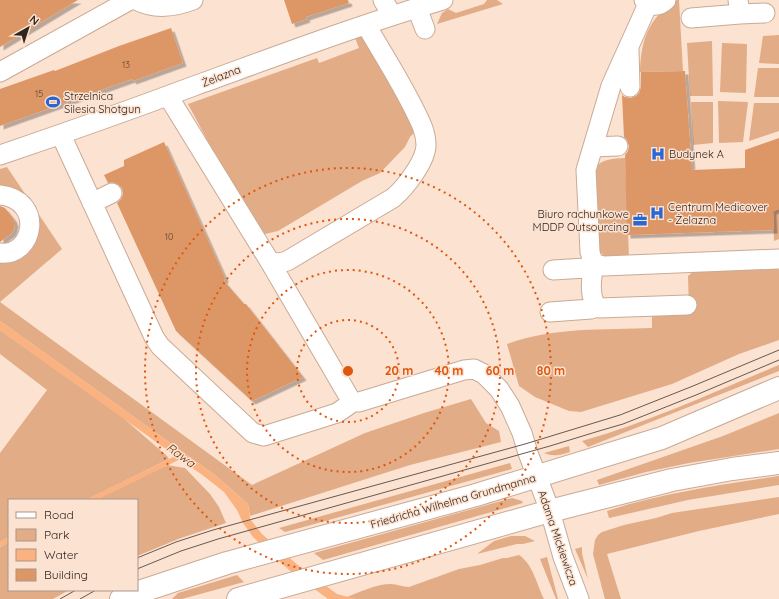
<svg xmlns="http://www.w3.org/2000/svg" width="779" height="599" font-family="Quicksand,sans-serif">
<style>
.green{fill:#e2ac87}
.water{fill:#fab280}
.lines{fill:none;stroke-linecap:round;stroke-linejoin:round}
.stream{stroke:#fab280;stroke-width:5}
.building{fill:#dd9766;filter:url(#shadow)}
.minor-casing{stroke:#c9aa95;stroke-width:21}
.major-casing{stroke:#c9aa95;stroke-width:24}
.minor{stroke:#fff;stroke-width:19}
.major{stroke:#fff;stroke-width:22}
.tram{stroke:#68594e;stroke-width:1}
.ring{fill:none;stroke:#df560d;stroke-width:2;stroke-dasharray:2 4}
.labels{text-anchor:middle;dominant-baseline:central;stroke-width:3;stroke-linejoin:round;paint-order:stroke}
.number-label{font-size:9px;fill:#5c422f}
.street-label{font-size:11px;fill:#31251d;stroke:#fce2d1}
.poi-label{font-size:11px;fill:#31251d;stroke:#fce2d1;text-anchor:start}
.water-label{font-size:12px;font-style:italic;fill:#643611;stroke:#fce2d1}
.centre{fill:#df560d;stroke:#fce2d1;stroke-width:2}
.ring-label{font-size:12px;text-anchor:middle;font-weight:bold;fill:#df560d;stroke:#fce2d1;stroke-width:3;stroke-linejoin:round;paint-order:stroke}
</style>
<defs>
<filter id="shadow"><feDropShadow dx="3.5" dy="3.5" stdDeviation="0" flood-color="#0004"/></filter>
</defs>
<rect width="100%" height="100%" fill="#fce2d1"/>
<path class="green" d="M487,0H497L503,4L437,24L442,13L448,9L456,13L484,4Z
M677,0H679L683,71L640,72C641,40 648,18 677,0Z
M366,34L417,130L410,137L405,147L380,173L362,181L278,231L265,234L255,230L188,104L317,58L319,63L359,48L355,38Z
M779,35V64L759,63L763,36Z
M712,41L713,96H690L687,43Z
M722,43L747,44L746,93L720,92Z
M758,68H779V97H754Z
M718,101L748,102L743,142L719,143Z
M691,102H713V143L693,145Z
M754,103H779V131L749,141Z
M625,158L629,258L605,257L598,249L595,168C603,158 613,159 625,158Z
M7,167L62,249L0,302L252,485L365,433L424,413L471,399L486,423L499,431L501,442L410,465L250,516L248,504L215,475L0,321V259L37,228L0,190V169Z
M779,209V239L774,241L773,211Z
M775,267L779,270V340L739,354L672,384L581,412L569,411L535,397L519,386L507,344C553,327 604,330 652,328V313L689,311L688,276L694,271Z
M0,330L121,416L167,456L169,459L86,500H9V537L0,542V453L47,390L0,354Z
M779,365V371L588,447L582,441C650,422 714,392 779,365Z
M779,413V449L689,463L646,472L599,485L597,480L723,436Z
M569,446L570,452C561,455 554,457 544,453Z
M510,463L512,469L300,528L285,532L279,528Z
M167,465L185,468L210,494L219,507L226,523L181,538L137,556V500H95Z
M779,476V485L688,500L609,518L607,511C662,493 721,485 779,476Z
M779,497V514L699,531L607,554L621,599H605L593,554L595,540L598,535L602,532L624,525L656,518L672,513Z
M512,498L522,501L523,503L323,560L314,553Z
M511,536H525L535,541L523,544H517L477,554L494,541Z
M9,542V590H69L53,599H0V547Z
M582,547V553L588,579L575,549Z
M519,555C533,564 537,585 544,599H356L347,597C360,592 376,584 391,584C397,584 402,587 409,587L459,569L480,565L503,558H507Z
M547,557L558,599H556L540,559Z
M237,575L244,582L182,599H172L178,593Z"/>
<path class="water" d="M0,321L215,475L248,504L250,519L262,534L300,567L337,594L356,599H328L289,570L253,537L243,523L237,510L224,492L205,477L0,330Z"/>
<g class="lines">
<path class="stream" d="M91,500L181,456
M0,544L9,540"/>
</g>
<path class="building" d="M0,0H78L0,47Z
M284,0H348L349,3L306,17L307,19L292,24Z
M171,28L183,63L133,81L132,79L0,126V89L54,70L55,71L119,46Z
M685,71L692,170L745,168V150L779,138V209L773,211L774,230L627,235L625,155L628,151L629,146L627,140L624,137L622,95L625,97L631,98L636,96L639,93L641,87V72Z
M164,142L225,278L224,281L244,304H246L303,377L252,401L176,331L117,203L121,199L123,194L122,188L118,184L113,182L108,183L104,175L124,166V160Z
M0,206L5,208L13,218L15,223L14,229L12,233L0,242Z"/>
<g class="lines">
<defs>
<path id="minor" d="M136,0C155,10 174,7 193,0
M383,0L392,15
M644,0C650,7 659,7 666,0
M648,4L611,86L586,170L590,252L592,259L595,264L604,266L779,259
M417,8L425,29
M740,14L765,13
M691,18L740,14L738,0
M629,50L630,87
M0,72L130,0
M168,96L270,262L280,263L287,261L393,198C405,188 426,161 426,145C426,133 421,123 416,113C401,82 383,54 366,25
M61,135L154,337L160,346L253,433L264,436L337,413L353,402
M593,147L618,146
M0,155C65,133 130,110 194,86C277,56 359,25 443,0
M0,195C45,200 34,257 0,253
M92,203L112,193
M270,262L349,397L353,402H359L464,370L474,369L484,374L499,389L510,406L522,433L528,453L550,511L563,557L579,599
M595,264C591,275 588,300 599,308L687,305
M553,270L586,268L595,264
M550,312L591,309L596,306"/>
<path id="major" d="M121,599L139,592L227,563L476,495L662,438L779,388
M238,599L550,511L672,480L732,469L779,463"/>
</defs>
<use href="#minor" class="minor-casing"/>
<use href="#major" class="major-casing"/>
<use href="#minor" class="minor"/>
<use href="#major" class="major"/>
<path class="tram" d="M137,558L176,542L213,530L525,444L620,415L693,386L779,350
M137,569L181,551L218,539L550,446L599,431L623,424L696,395L779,360
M60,599L76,590
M80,599L96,590"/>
</g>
<g class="ring">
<circle cx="348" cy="371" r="51"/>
<circle cx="348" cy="371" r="101"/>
<circle cx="348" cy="371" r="152"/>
<circle cx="348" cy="371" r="203"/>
</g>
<defs>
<symbol id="stadium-bare" viewBox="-9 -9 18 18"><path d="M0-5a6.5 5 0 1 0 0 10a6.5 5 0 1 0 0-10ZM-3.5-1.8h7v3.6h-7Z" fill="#2967d4" stroke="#fce2d1" stroke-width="2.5" paint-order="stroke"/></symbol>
<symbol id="hospital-bare" viewBox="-9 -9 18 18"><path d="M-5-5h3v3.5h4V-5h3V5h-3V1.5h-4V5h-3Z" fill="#2967d4" stroke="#fce2d1" stroke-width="2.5" paint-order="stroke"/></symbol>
<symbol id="office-bare" viewBox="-9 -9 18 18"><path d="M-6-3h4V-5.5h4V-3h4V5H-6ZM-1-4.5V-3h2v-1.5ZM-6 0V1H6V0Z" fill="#2967d4" stroke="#fce2d1" stroke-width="2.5" paint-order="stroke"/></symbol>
</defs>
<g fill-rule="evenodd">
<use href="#stadium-bare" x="43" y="92" width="20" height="20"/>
<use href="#hospital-bare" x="648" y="144" width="20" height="20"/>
<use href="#hospital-bare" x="647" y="203" width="20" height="20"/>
<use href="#office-bare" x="630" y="210" width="20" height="20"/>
</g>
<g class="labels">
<g class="number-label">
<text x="126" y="64">13</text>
<text x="39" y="93">15</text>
<text x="169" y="236">10</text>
</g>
<g class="street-label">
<text transform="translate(221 76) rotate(-21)">Żelazna</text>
<text transform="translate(453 501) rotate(-16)">Friedricha Wilhelma Grundmanna</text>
<text transform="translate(558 538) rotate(71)">Adama Mickiewicza</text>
</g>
<g class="poi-label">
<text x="64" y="96">Strzelnica<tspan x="64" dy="13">Silesia Shotgun</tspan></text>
<text x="669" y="154">Budynek A</text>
<text x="668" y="207">Centrum Medicover<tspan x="668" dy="13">- Żelazna</tspan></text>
<text x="629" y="214" text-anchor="end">Biuro rachunkowe<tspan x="629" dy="13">MDDP Outsourcing</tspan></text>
</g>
<g class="water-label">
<text transform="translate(181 455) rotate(36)">Rawa</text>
</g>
</g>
<circle cx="348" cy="371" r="6" class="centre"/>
<g class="ring-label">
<text x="399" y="375">20 m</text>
<text x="449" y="375">40 m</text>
<text x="500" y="375">60 m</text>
<text x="551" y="375">80 m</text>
</g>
<rect x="8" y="499" width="130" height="92" fill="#fce2d1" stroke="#ab9689"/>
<rect x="16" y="512" width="20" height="6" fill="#ffffff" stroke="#ab9689"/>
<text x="44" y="519" font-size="12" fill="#31251d">Road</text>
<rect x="16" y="529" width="20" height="12" fill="#e2ac87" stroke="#ab9689"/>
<text x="44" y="539" font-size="12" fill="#31251d">Park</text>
<rect x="16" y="549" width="20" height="12" fill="#fab280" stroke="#ab9689"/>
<text x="44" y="559" font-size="12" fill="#31251d">Water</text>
<rect x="16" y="569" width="20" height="12" fill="#dd9766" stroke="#ab9689"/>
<text x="44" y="579" font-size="12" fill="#31251d">Building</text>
<g transform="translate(28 28) rotate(39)" stroke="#fce2d1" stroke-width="3" paint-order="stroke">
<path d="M0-3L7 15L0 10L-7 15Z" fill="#31251d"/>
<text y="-6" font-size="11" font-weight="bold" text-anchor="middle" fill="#31251d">N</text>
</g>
</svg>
